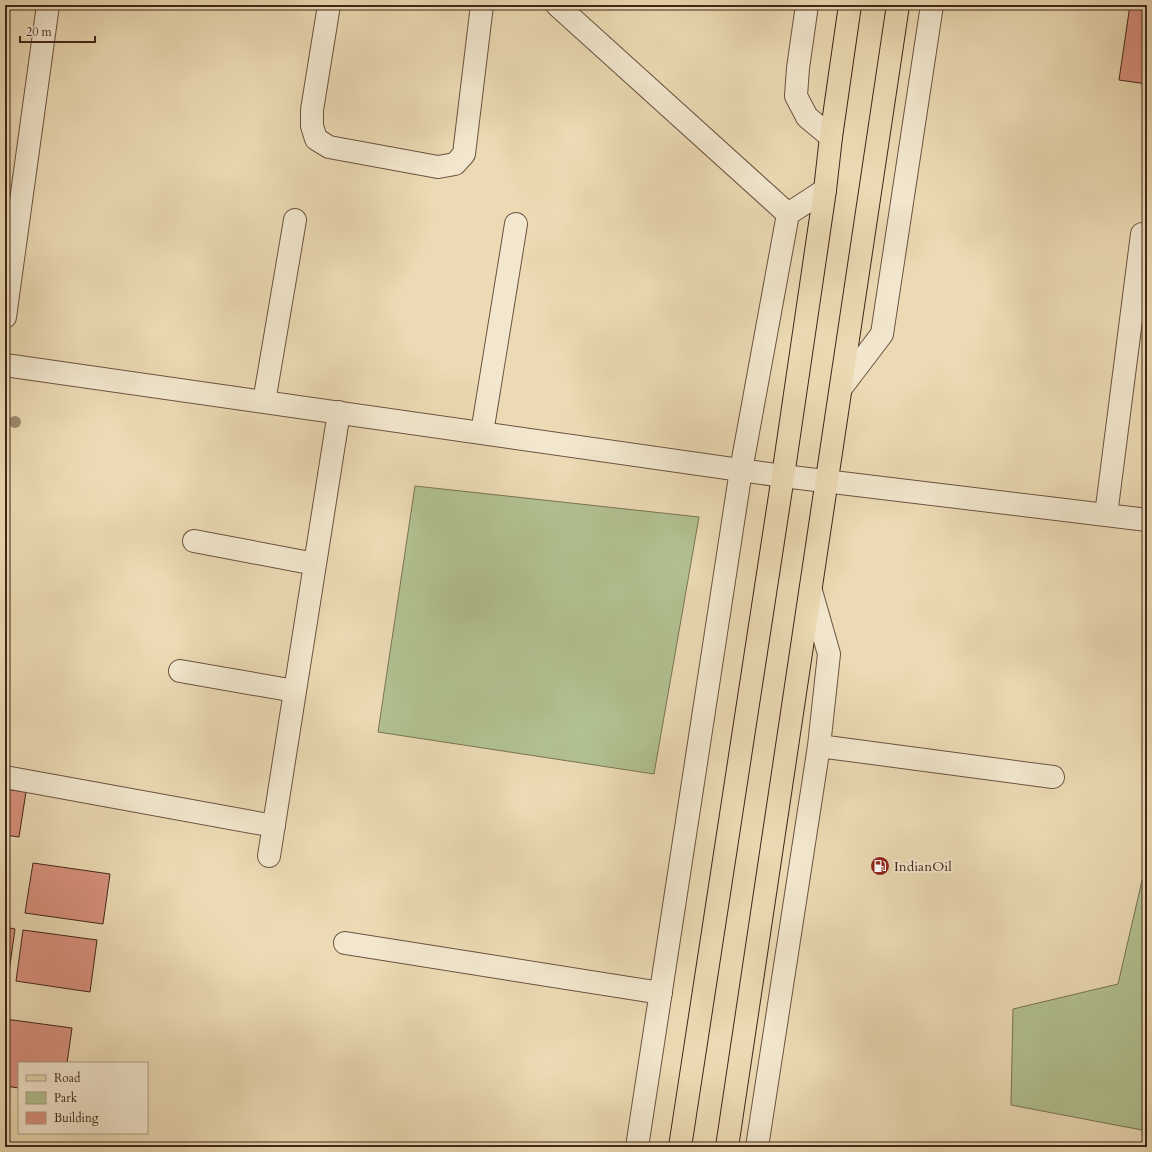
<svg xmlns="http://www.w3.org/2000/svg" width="1152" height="1152" font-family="Cardo,serif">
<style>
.green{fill:#b2c190;stroke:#7a7355}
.building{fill:#d8917d;stroke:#42251a}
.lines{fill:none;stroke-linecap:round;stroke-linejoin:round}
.minor-casing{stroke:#6c5240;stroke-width:24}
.major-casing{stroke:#42251a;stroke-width:24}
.minor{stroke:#f2e7ce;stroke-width:22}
.major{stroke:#ebdab3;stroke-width:22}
.tree{fill:#9d8c6f}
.labels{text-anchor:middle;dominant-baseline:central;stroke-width:4;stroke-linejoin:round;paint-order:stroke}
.poi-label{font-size:14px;fill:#42251a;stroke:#f2e7ce;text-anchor:start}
</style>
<rect width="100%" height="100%" fill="#ebdab3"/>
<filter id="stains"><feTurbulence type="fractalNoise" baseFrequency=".005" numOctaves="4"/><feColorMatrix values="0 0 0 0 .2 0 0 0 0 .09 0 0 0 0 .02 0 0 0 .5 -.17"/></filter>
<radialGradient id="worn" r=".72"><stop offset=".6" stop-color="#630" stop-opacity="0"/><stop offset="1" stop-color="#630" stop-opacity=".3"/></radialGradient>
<path class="green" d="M415,486L699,517L654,774L378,732Z
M1147,859V1131L1011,1105L1013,1009L1118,984Z"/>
<path class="building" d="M1130,5H1147V84L1119,80Z
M5,789L26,792L19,837L5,835Z
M33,863L110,874L103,924L25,913Z
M5,927L15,929L9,972H5Z
M23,930L97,940L90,992L16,981Z
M5,1019L72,1028L67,1063H19V1088L5,1086Z"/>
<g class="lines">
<defs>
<path id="minor" d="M329,5L312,110V126L316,139L329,147L438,167L455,164L464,154L482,5
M557,5L788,214
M807,5L798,68L796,96L807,117L831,137
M5,317L48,5
M5,365L783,476L1147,520
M841,388L882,334L932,5
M264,402L295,220
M482,433L516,224
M1106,515L1142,234
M194,541L315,564
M180,671L295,691
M819,746L1053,777
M5,777L274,826
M269,856L339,412
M345,943L661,993
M637,1147L741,470L788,214L825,190
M757,1147L819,746L829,654L811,591"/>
<path id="major" d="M680,1147L783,476L825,190L831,137L850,5
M727,1147L898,5"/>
</defs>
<use href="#minor" class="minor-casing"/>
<use href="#major" class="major-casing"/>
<use href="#minor" class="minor"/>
<use href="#major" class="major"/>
</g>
<circle class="tree" cx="15" cy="422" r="6"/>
<defs>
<symbol id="fuel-disc" viewBox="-11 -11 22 22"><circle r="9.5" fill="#8f2418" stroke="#f2e7ce"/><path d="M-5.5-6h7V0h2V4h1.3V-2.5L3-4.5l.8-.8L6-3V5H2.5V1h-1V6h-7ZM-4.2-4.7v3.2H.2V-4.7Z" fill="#fff"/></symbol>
</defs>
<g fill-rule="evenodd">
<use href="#fuel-disc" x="869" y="855" width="22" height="22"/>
</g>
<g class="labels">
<g class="poi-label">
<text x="894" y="866">IndianOil</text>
</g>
</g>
<rect width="1152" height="1152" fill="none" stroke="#ebdab3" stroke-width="20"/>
<rect x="6" y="6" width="1140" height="1140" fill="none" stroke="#42251a" stroke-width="2"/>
<rect x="10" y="10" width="1132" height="1132" fill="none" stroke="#42251a"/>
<rect x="18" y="1062" width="130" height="72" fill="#f2e7ce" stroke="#ac9986"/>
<rect x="26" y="1075" width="20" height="6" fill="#ebdab3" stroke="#ac9986"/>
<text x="54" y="1082" font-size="12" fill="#42251a">Road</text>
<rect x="26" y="1092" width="20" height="12" fill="#b2c190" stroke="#ac9986"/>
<text x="54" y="1102" font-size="12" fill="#42251a">Park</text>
<rect x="26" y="1112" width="20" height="12" fill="#d8917d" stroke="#ac9986"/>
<text x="54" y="1122" font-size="12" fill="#42251a">Building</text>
<path d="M20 36v6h75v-6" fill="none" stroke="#42251a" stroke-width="2"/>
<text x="26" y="36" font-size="12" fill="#42251a" stroke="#f2e7ce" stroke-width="3" paint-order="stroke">20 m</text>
<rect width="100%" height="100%" filter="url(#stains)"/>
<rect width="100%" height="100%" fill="url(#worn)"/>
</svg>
